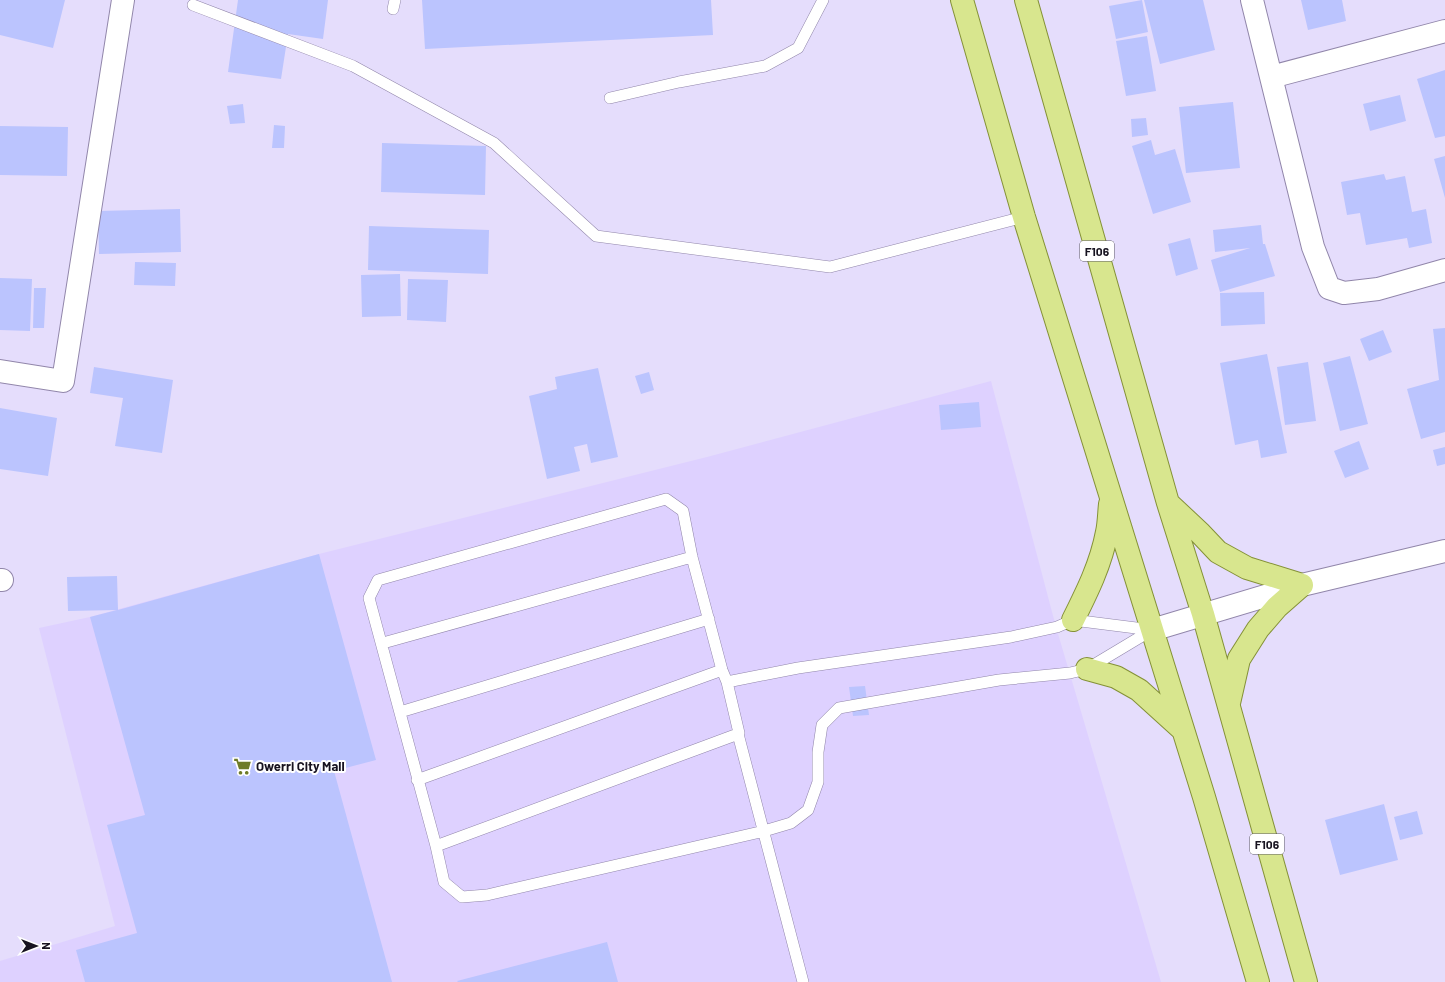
<svg xmlns="http://www.w3.org/2000/svg" width="1445" height="982" font-family="Barlow,sans-serif">
<style>
.built{fill:#ded1ff}
.building{fill:#bbc4fe}
.lines{fill:none;stroke-linecap:round;stroke-linejoin:round}
.lane-casing{stroke:#9186aa;stroke-width:12}
.street-casing{stroke:#9186aa;stroke-width:24}
.primary-casing{stroke:#849137;stroke-width:24}
.lane{stroke:#fff;stroke-width:11}
.street{stroke:#fff;stroke-width:22}
.primary{stroke:#d8e68e;stroke-width:22}
.labels{text-anchor:middle;dominant-baseline:central;stroke-width:4;stroke-linejoin:round;paint-order:stroke}
.shield{fill:#fff;stroke:#5d5a63;stroke-width:1}
.shield-label{font-size:12px;font-weight:bold;fill:#171320}
.poi-label{font-size:13px;font-weight:bold;fill:#171320;stroke:#fff;text-anchor:start}
</style>
<rect width="100%" height="100%" fill="#e5ddfc"/>
<path class="built" d="M991,381L1056,627L1161,982H0V961L115,926L39,628L90,617L319,554L707,457Z"/>
<path class="building" d="M0,0H65L53,48L0,35Z
M238,0H328L323,39L288,34L281,79L228,72Z
M422,0H711L713,35L425,49Z
M1142,0L1148,32L1116,39L1109,6Z
M1144,0H1203L1215,50L1160,64Z
M1301,0H1342L1346,21L1308,30Z
M1147,36L1156,91L1126,96L1116,41Z
M1445,70V136L1435,138L1417,79Z
M1400,95L1406,121L1370,131L1363,104Z
M1233,102L1240,168L1186,173L1179,107Z
M243,104L245,123L230,124L227,106Z
M1146,118L1148,135L1132,137L1131,119Z
M274,125L285,126L284,148H272Z
M0,126L68,127L67,176L0,175Z
M1151,140L1155,155L1175,149L1191,202L1153,214L1132,146Z
M382,143L486,146L485,195L381,192Z
M1445,156V198L1434,159Z
M1384,174L1386,180L1405,176L1412,212L1426,209L1432,243L1409,248L1407,238L1366,245L1360,213L1347,215L1341,182Z
M180,209L181,252L99,254L98,211Z
M1261,225L1263,244H1265L1275,276L1220,292L1211,260L1250,248L1215,252L1213,230Z
M369,226L489,230L488,274L368,270Z
M1190,238L1198,269L1176,276L1168,244Z
M135,262L176,263L175,286L134,285Z
M400,274L401,316L362,317L361,275Z
M0,278L32,279L30,331L0,330Z
M408,279L448,280L446,322L407,320Z
M34,288H46L44,328H33Z
M1264,292L1265,324L1221,326L1220,293Z
M1445,328V432L1421,439L1407,389L1439,380L1433,329Z
M1383,330L1392,352L1369,361L1360,339Z
M1267,354L1287,453L1261,458L1258,440L1235,445L1220,363Z
M1350,356L1368,424L1340,431L1323,363Z
M1308,362L1316,421L1285,425L1277,367Z
M94,367L173,380L162,453L115,446L123,398L90,393Z
M598,368L618,457L591,463L587,444L574,447L580,471L547,479L529,396L557,389L555,377Z
M649,372L654,390L641,394L635,376Z
M979,402L981,427L941,430L939,405Z
M0,408L57,418L48,476L0,469Z
M1359,441L1369,469L1345,478L1334,451Z
M1445,447V464L1437,466L1433,450Z
M319,554L376,760L334,771L392,982H85L76,950L137,933L107,825L145,815L90,617L117,610L68,611L67,577L117,576L118,610Z
M865,686L869,715L853,716L849,687Z
M1384,804L1398,860L1340,875L1325,820Z
M1417,811L1423,834L1400,840L1394,817Z
M607,942L618,982H458L457,981Z"/>
<g class="lines">
<defs>
<path id="lane" d="M193,5L353,66L494,143L596,236L830,267L1024,217
M393,9L395,0
M610,98L679,82L765,66L798,48L823,0
M383,643L692,557
M727,682L798,668L1011,637L1057,627L1073,620L1152,630
M400,712L709,619
M417,780L722,670
M436,846L738,734
M803,982L738,734L739,733L727,682L722,670L692,557L683,511L666,499L378,580L369,598L436,846L444,882L462,897L487,895L764,831L791,823L808,810L818,782V752L822,725L839,708L999,680L1070,673L1087,669L1152,630"/>
<path id="street" d="M1252,0L1313,247L1329,288L1344,293L1378,289L1445,270
M1271,77L1445,31
M0,371L63,381L123,0
M0,580H2
M1152,630L1302,585L1445,551"/>
<path id="primary" d="M962,0L1024,217L1204,797L1258,982
M1026,0L1168,503L1203,614L1306,982
M1169,504L1200,533L1218,552L1247,568L1302,585
M1073,620C1087,592 1101,564 1107,532C1109,523 1109,513 1110,504
M1087,669L1116,677L1139,690L1182,729
M1229,703L1239,659L1258,629L1277,607L1302,585"/>
</defs>
<use href="#lane" class="lane-casing"/>
<use href="#street" class="street-casing"/>
<use href="#primary" class="primary-casing"/>
<use href="#lane" class="lane"/>
<use href="#street" class="street"/>
<use href="#primary" class="primary"/>
</g>
<defs>
<symbol id="supermarket-bare" viewBox="-9 -9 18 18"><path d="M-6-5.5h2.5l.6 2H6L4.5 2H-2.5L-4.4-4H-6ZM-1.5 3.2a1.3 1.3 0 1 0 .1 0ZM3 3.2a1.3 1.3 0 1 0 .1 0Z" fill="#6e7b28" stroke="#fff" stroke-width="2.5" paint-order="stroke"/></symbol>
</defs>
<g fill-rule="evenodd">
<use href="#supermarket-bare" x="230" y="754" width="25" height="25"/>
</g>
<g class="labels">
<g class="shield">
<rect x="1080" y="241" width="34" height="20" rx="3"/>
<rect x="1250" y="834" width="34" height="20" rx="3"/>
</g>
<g class="shield-label">
<text x="1097" y="251">F106</text>
<text x="1267" y="844">F106</text>
</g>
<g class="poi-label">
<text x="256" y="766">Owerri City Mall</text>
</g>
</g>
<g transform="translate(36 946) rotate(90)" stroke="#ffffff" stroke-width="3" paint-order="stroke">
<path d="M0-3L7 15L0 10L-7 15Z" fill="#171320"/>
<text y="-6" font-size="11" font-weight="bold" text-anchor="middle" fill="#171320">N</text>
</g>
</svg>
